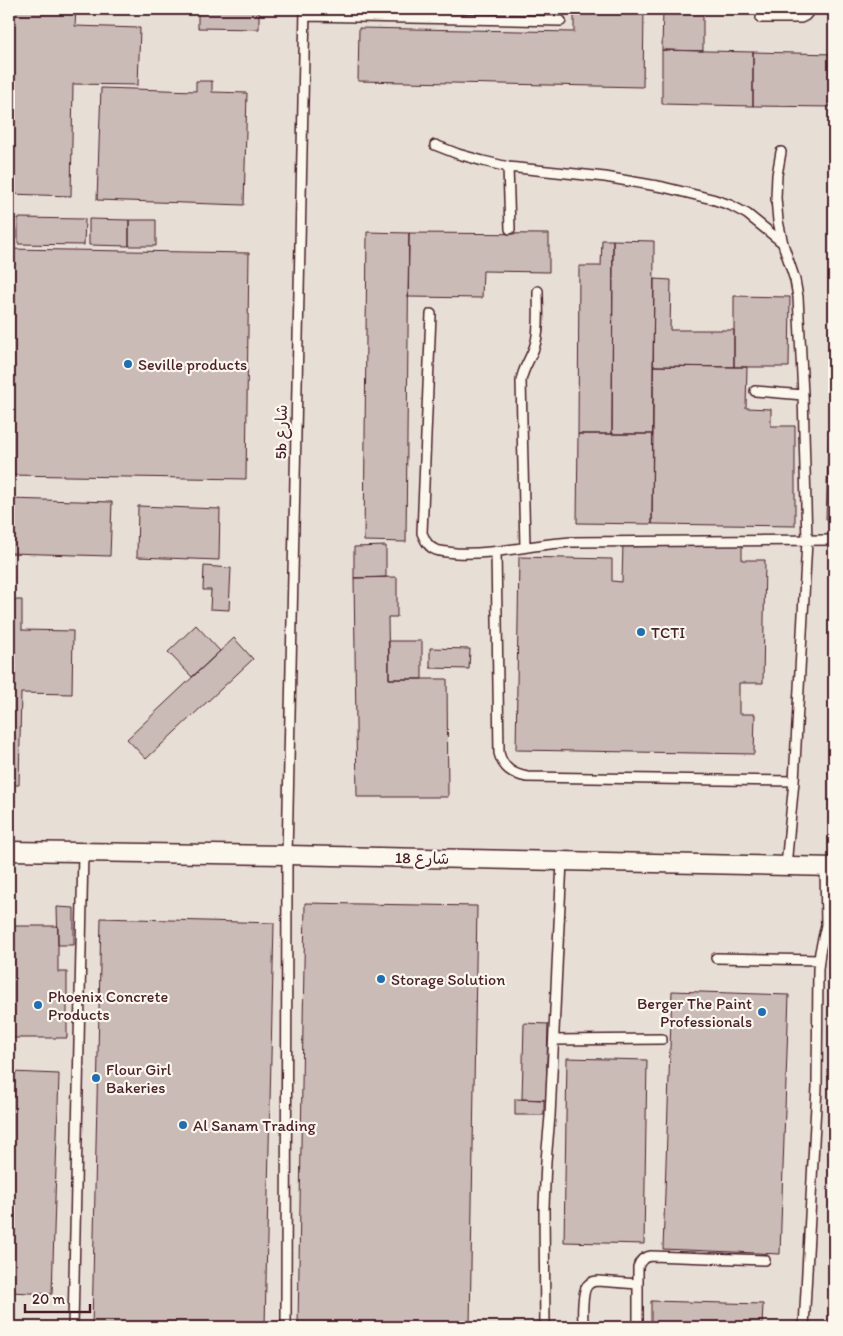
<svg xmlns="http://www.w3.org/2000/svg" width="843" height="1336" font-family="Itim,'Playpen Sans Arabic',sans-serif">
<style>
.built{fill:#e7dfd6}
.building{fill:#cabbb6;stroke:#4a1f2b}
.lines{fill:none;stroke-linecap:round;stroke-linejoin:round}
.service-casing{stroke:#4a1f2b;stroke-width:12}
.minor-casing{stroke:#4a1f2b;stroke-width:21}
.service{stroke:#fbf7ec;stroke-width:9}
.minor{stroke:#fbf7ec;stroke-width:18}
.poi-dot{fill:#1f6fb2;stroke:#fbf7ec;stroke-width:2}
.labels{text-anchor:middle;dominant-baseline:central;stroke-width:4.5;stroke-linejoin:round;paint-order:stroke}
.poi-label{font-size:16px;fill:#4a1f2b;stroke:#fbf7ec;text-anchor:start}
.street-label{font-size:16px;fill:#4a1f2b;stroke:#fbf7ec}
</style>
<rect width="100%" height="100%" fill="#f4eee4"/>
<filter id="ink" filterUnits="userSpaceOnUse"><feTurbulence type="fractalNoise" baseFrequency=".02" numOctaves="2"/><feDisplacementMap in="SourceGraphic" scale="10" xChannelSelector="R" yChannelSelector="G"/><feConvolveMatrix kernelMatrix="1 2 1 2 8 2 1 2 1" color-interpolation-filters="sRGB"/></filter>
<g filter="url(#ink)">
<path class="built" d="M9,9H834V1327H9Z"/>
<path class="building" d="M9,9H76L75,26L140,28L138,85L73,84L71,196L9,194Z
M198,9H259V29L198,28Z
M574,9H644L643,87L358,81L359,28L574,32Z
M663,9H703V51L662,50Z
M662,50L753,52V106L662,104Z
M753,52L834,54V107L753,106Z
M196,81H212V92L247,93L244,205L97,200L101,88L196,91Z
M18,218L85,219L84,245L18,244Z
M89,219L129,220V246L89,245Z
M129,220H156V246H129Z
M367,232L409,233L406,542L364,541Z
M409,233L549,234V272L483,271L482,298L408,297Z
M602,240H613L612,434H578L579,266H601Z
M613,240L654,241L653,434H612Z
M9,249L249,253L246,479L9,475Z
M654,279L671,280L670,330H734V367L653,366Z
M734,296L790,297L789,367H734Z
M653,366L747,367L746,408L771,409V426H795V526L652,524Z
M829,425H834V520L826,519Z
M578,434H653L652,524L577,523Z
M9,499L112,502L110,556L9,553Z
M138,506L220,509L219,560L137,557Z
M623,542L742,544V560H765L763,683H739V714H755L754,754L516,750L519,557L612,559V581L622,582Z
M386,546V577L354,578V547Z
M204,566L231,568L229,610L210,609L211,590H203Z
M397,577V617H388L389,679H447L448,797H357L354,578Z
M9,600H22V630L73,631L72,694L21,693L19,785H9Z
M196,625L220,651L192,677L168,652Z
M234,638L253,659L146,759L127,739Z
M389,641H422V679H389Z
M430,648L470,649L469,669L430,668Z
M305,903L477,906L470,1327H298Z
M57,907L74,908V945H58Z
M101,918L274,923L265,1327H92Z
M9,926H58V972H67V1038H9Z
M672,991L789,995L780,1254L663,1249Z
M524,1023L548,1024L546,1100L522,1099Z
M567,1058L647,1060L644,1244L564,1242Z
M12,1072L59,1074L52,1294L9,1292V1160Z
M515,1099L544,1100V1115H515Z
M651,1301L763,1304L762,1327H651Z"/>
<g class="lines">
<defs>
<path id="service" d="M305,16L561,21
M761,18H801L805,16L811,9
M435,145L458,154L483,161L508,167L605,177L663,187L712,199L730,205L747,214L783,243
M781,152L777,175L776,198L778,221L783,244L795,280L798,297L803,395L807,541L794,781L786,866
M508,167L510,229
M431,314L422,533C425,540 428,547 436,550C442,552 449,552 456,553C495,555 533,544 572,542L834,540
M755,391L803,395
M525,547L521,381C523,367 531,359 535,345C540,330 538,307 538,291
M496,551L499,753C503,768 512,774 527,777L794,781
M716,958L819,960
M554,1040L662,1039
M73,1327L83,853
M286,1327L287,855L305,9
M545,1327L544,1207L546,1161L550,1116L562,861
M584,1327C582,1320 582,1292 587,1286C590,1282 593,1281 598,1281L638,1284
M638,1327V1267C640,1260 644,1257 651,1256L765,1260
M804,1327L817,1087L818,969L820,952L826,925L825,867"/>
<path id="minor" d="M9,851L287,855L834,867"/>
</defs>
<use href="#service" class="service-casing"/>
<use href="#minor" class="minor-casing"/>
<use href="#service" class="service"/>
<use href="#minor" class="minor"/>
</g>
</g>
<g class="poi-dot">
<circle cx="128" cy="364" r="5"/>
<circle cx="641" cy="632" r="5"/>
<circle cx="381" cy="979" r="5"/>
<circle cx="38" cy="1005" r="5"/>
<circle cx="762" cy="1012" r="5"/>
<circle cx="96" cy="1078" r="5"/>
<circle cx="183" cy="1125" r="5"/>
</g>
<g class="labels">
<g class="poi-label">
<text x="138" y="364">Seville products</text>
<text x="651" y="632">TCTI</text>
<text x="391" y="979">Storage Solution</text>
<text x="48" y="996">Phoenix Concrete<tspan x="48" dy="18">Products</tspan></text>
<text x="752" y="1003" text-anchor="end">Berger The Paint<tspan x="752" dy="18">Professionals</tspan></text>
<text x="106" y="1069">Flour Girl<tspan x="106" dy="18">Bakeries</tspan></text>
<text x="193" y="1125">Al Sanam Trading</text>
</g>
<g class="street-label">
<text transform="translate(281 432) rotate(-89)">5b شارع</text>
<text transform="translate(422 858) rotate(1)">شارع 18</text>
</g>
</g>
<rect width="843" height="1336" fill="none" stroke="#fbf7ec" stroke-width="30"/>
<rect x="15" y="15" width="813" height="1306" fill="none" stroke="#4a1f2b" stroke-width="2" filter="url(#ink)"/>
<path d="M25 1304v8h65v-8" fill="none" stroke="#4a1f2b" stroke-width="2.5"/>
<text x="32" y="1304" font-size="15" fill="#4a1f2b" stroke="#fbf7ec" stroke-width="4" paint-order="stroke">20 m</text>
</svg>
